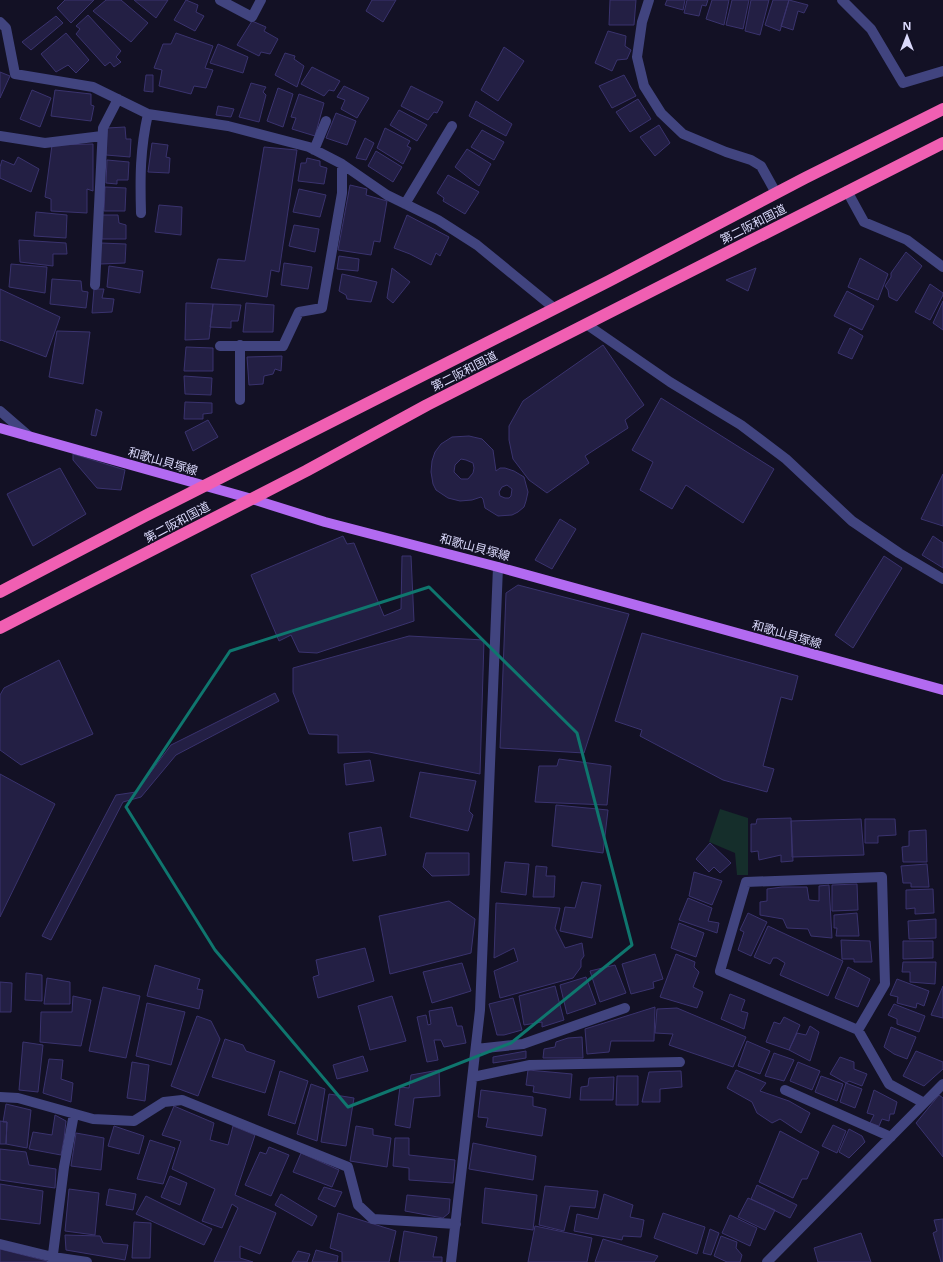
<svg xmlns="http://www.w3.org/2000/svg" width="943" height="1262" font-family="'Open Sans','Noto Sans JP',sans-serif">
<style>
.green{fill:#152e2b}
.building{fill:#231f44;stroke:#3a336e;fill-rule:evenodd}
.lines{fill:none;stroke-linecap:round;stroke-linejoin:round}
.minor{stroke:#41447f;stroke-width:10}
.major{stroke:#b26af1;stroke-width:10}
.highway{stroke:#f05fb2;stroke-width:12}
.marked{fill:none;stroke:#0f766e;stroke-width:3;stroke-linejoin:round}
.labels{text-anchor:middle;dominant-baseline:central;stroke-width:3.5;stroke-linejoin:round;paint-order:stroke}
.street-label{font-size:12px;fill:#dad9fb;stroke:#131125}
</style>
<rect width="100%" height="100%" fill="#131125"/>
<path class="green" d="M720,809L748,818V875H737L735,853L709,842Z"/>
<path class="building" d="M65,0H94L71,23L57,8Z
M106,0H121L148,23L131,42L93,11Z
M134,0H168L156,18Z
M186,0L198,5L196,12L204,16L195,31L174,20Z
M372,0H396L383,22L366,11Z
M610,0H636L634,25H609Z
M667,0H685L683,10L665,5Z
M687,0H708L706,6L702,5L699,16L684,13Z
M712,0H729L724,25L706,19Z
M732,0H749L743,29L726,25Z
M751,0H769L760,35L745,31Z
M773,0H789L780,31L765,25Z
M789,0L808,5L804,13L798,11L793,30L781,26Z
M88,15L121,51L116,57L121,62L114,67L110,62L105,66L76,34L80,29L76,26Z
M56,16L63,23L31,50L22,42Z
M252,21L266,27L264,31L278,39L270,54L261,52L259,56L237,45Z
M608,31L626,36L625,46L631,50L627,59L617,60L612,71L595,63Z
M66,33L89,60L76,73L68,65L56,72L41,54Z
M176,33L213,46L205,68L213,70L206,88L194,86L191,94L159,86L162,70L154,68L163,44H171Z
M218,44L248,57L243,73L210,63Z
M504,47L524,61L498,101L481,90Z
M285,53L295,56L294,59L304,66L297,87L275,75Z
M312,67L340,81L334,91L329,90L324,96L301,84Z
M0,72L10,76L0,98Z
M146,75H153V92L144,91Z
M624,75L636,96L612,108L599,86Z
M251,83L266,87L263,92L266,95L259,122L239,117Z
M344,86L369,98L357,118L341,109L345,100L337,97Z
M411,86L443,102L437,113L434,112L428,120L401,106Z
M278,88L293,94L283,127L267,121Z
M32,90L51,98L40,127L20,119Z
M55,90L91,94V105L94,106L91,121L51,116Z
M299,94L324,103L315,136L292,129L296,118L291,117Z
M638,99L651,119L630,132L616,112Z
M476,101L512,124L506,136L469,116Z
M218,106L234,109L231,117L216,115Z
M399,110L427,125L417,141L390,125Z
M336,113L356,121L347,145L326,138Z
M659,125L670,143L655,156L640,137Z
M125,127L126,139H131L130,157L106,155L107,128Z
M385,128L410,141L407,146L411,148L403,164L377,148Z
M482,130L504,142L494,160L471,147Z
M365,138L374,143L366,160L356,158Z
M152,143L168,145L166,157L170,158L169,173L148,172Z
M93,144V191L87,189V213L51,211V199L45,197L52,145Z
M264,147L297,150L279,272L271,270L267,297L211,288L218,259L245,261Z
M467,149L491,164L479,186L455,167Z
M376,151L402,167L393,182L368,166Z
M18,157L39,169L31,192L0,178V167L2,160L14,165Z
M307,158L320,161V166L327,168L324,184L298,181L301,163H306Z
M107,160L129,162L128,180H117V184L106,183Z
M448,175L479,192L465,214L443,201L444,198L437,193Z
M350,185L367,189L366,195L387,201L380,242L374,241L371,255L338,250Z
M105,187L126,188L125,211H104Z
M299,189L326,195L320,217L293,212Z
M159,205L182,207L181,235L155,232Z
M36,212L67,215L66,238L34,236Z
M102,215H118L119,223L126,225V239H102Z
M407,215L449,237L440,256L436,253L431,265L410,254L394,248Z
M294,225L319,229L315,252L289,246Z
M19,240L66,243L67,254H53V266L20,262Z
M101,243L126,244L125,263L100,264Z
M906,252L922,266L897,301L889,297L888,290L885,286L891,277V273Z
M339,256L359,259L358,271L337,269Z
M860,258L888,274L878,300L848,287Z
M284,263L312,267L308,289L281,285Z
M11,264L47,267L45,293L9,287Z
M109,266L143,271L140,293L107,287Z
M392,268L410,282L393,303L387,298Z
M756,268L748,291L726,280Z
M342,274L377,282L371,302L347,299L346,295L339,291Z
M52,279L81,281L82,291L88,292L86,308L50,304Z
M930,284L943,293V295L930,320L915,312Z
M0,289L60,317L46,357L1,340L0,341Z
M94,289H104L102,298L114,299L112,312L92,313Z
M847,291L874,306L862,330L834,316Z
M943,301V330L933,323Z
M186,303L213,304L209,339L185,340Z
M246,303L274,305L273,332H243Z
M213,304L241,305L238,321H231V328L210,327Z
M850,328L863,336L852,359L838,353Z
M57,331L90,332L83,384L49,377Z
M603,345L644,405L625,420L628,428L585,456L589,463L547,493L529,480L513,459L509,440V426L523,401Z
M186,347L213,348V371H184Z
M282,356L281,371L275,369L273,374L264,376L263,384L249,385L247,357Z
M184,376L212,378L211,395L185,394Z
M661,398L774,469L743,523L686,485L672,509L640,490L653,462L632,450Z
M185,402L212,403V413L203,414V419H184Z
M96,409L102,412L96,436L91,435Z
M208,420L218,437L193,451L185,432Z
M469,436L482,439L493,450L496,471L500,468H505L514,471L524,477L528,492L526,501L524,507L518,512L512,515L498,516L485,508L483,499L481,497L472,500L460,501L448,498L436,490L433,484L431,472L432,461L435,452L441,444L452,437ZM461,459L466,460L473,463L474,468L473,473L468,479H461L454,472L455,465ZM507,485L512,489L511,496L509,498H505L500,496L499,492L502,487Z
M73,454L125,470L121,490L97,488L73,460Z
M60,468L86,514L33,546L7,494Z
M943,474V526L921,519Z
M560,519L576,529L552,569L535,560Z
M343,536L347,544L354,543L384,616L401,609L402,556H411L414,621L317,653L299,652L291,635L279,641L251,575Z
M933,536L943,543V568L922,555Z
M884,556L902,568L853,648L835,635Z
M518,585L629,614L584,753L500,748L506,593Z
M642,633L798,676L792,700L781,697L763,766L774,769L767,792L723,780L640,736L642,730L615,721Z
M409,636L484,640L480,774L369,752L338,753V735L309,734L293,692V668Z
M59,660L93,734L21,765L0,750V695L4,688Z
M275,693L279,701L176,755L141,797L123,802L51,940L42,936L116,795L136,792L171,745Z
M559,759L611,766L607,805L535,802L539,766H557Z
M370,760L374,781L346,785L344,764Z
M420,772L476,781L469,811L473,815L468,831L410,817Z
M0,774L55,804L0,917Z
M556,805L608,810L603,853L552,846Z
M791,818L793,861L781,862V855L759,860L758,851L751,852V824H756L757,819Z
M861,819L864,855L792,857L791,821Z
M865,819H895L896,835L878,836V843H865Z
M381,827L386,855L353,861L349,833Z
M926,830L927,862H903L902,847L909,846V831Z
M710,843L731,863L720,873L714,867L709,872L696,859Z
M426,853H469V875L432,876L423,867Z
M505,862L529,864L526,895L501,892Z
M927,864L929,887H911V883H903L901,866Z
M536,866L547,867L546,876H555L554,897H533Z
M694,872L722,881L712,905L689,896Z
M582,882L601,885L592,938L560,931L565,907L575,908Z
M857,884L858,910L832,911V885Z
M829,885L832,938L811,936L808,929L787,928L783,919L760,915V902L767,901V889L782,887H807L809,900L819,901V886Z
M933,889L934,913L915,914V908L906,909V890Z
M688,898L712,908L708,921L719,923L717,933L679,920Z
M449,901L475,919L471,953L390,974L379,916Z
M496,903L560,908L555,928L565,948L582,943L584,956L581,960V967L573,978L500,998L494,971L518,961L514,948L494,958Z
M748,913L767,922L751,956L738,950L744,932L740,930Z
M857,913L859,936H836L837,928H834V915Z
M936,919V938L909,939L908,921Z
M679,923L704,933L696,957L671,948Z
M768,926L843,961L828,996L780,975L785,963L777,958H773L770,964L754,957Z
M841,940L870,941L872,962H854V959H842Z
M903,941H933V958L903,959Z
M365,948L374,981L318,998L313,977L319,975L316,960Z
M655,954L663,979L653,982L654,988L631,994L622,964Z
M676,954L695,962L694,967L699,972L693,987L703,992L697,1008L660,997Z
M903,962H936L935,984L910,982V972H902Z
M462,963L471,991L432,1003L423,972Z
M155,965L200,979L197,989L203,990L199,1009L147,996Z
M615,965L626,993L600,1002L590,971Z
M848,967L870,979L858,1007L835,998Z
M26,973L42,975V1001L25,1000Z
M586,977L596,1004L567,1014L560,985Z
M47,978L70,982V1004H44Z
M897,979L929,991L924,1006L917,1003L916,1008L897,1003L898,997L890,995Z
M0,982L12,983L11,1012H0Z
M555,986L564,1020L542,1027V1022L524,1025L519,996Z
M943,986V1018L931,1015Z
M103,987L140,996L126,1058L89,1051Z
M730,994L745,1000L741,1011L748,1013L744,1029L721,1019Z
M73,996L91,1000L81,1046L40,1042L41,1012H72Z
M392,996L406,1041L370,1050L358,1006Z
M513,998L522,1030L504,1035H497L489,1004Z
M147,1003L185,1012L171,1065L136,1056Z
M894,1004L925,1016L919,1032L897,1024V1019L888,1015Z
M452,1007L457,1026H462L466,1043L444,1047L441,1040H434L438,1060L427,1062L417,1017L426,1015L428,1025L431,1024L429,1011Z
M655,1007L654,1041H611L609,1052L587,1054L585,1029Z
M677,1008L746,1037L733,1067L669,1045L673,1034L655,1033L657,1009Z
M197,1016L211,1021L220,1039L198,1096L171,1086Z
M784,1017L800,1025L789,1050L766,1042L774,1022L780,1024Z
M810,1026L819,1032L810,1061L789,1050L797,1033L806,1035Z
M891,1027L916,1037L907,1059L894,1054L884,1047Z
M582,1037L583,1058H543L544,1049L555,1047L556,1042L568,1038Z
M225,1039L243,1045L246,1051L275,1061L265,1093L212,1077Z
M747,1041L770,1051L760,1074L738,1066Z
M23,1042L43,1045L38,1092L19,1090Z
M526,1051V1058L493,1063V1057Z
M916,1051L943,1062V1069L924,1086L903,1076Z
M774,1053L794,1060L784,1081L765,1076Z
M363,1056L368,1071L337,1079L333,1065Z
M840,1057L854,1062V1069L867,1074L862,1086L849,1081L846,1083L830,1074Z
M49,1059L63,1060L61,1079L73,1083L71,1102L43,1093Z
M132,1062L149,1065L145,1101L127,1098Z
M798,1062L820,1071L812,1090L790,1081Z
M439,1070L440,1096L414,1098L410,1128L395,1125L400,1087L409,1088L411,1075Z
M528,1070L572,1074L570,1098L533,1092L534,1086L526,1085Z
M736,1070L766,1083L760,1091L789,1101L810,1113L801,1133L780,1119L772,1123L757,1113L752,1102L727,1088Z
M280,1071L308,1081L295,1124L268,1115Z
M681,1071L682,1087L660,1089V1102H642L649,1072Z
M617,1076H638V1105H616Z
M821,1076L843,1084L837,1101L815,1092Z
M614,1077L613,1100H580L581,1087L588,1086L589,1078Z
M846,1083L862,1089L855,1108L840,1102Z
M311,1084L325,1089L317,1141L297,1134Z
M481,1090L533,1097V1106L546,1109L542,1136L486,1127L488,1118L478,1117Z
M874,1090L897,1102L894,1114H890L889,1121L882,1119L879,1126L870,1123L874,1115L867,1113Z
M329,1094L354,1098L346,1146L321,1142Z
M939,1095L943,1098V1157L916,1123Z
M6,1104L31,1110L27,1148L6,1144L7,1122H3Z
M174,1106L214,1123L210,1140L228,1145L233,1126L255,1135L235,1195L276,1213L260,1254L240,1246V1258L253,1262H214L238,1208L232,1204L222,1228L202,1221L215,1189L172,1169L181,1141L162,1135Z
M55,1115L66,1121L64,1139L61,1155L29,1149L33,1132L52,1135Z
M0,1121L7,1122L6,1144H0Z
M833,1125L846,1131L837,1153L822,1146Z
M114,1126L144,1136L139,1154L108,1146Z
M356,1126L373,1129V1135L391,1138L387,1167L350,1161Z
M849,1129L862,1136L865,1142L849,1158L839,1152Z
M780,1131L819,1152L807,1179H802L793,1198L759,1182Z
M76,1133L104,1138L101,1170L71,1166Z
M395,1138H409V1155L455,1160L453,1183L409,1180V1168L393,1166Z
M150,1140L175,1148L163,1184L137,1179Z
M473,1143L536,1156L533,1180L469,1169Z
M269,1147L289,1155L271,1196L245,1185L260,1152L266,1154Z
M0,1149L26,1152L29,1165L56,1169L55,1188L0,1180Z
M301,1153L339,1170L332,1187L293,1172Z
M170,1176L187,1183L180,1205L161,1197Z
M0,1184L43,1191L40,1224L0,1219Z
M757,1185L797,1205L790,1218L751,1199Z
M545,1186L598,1191L595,1208L570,1206L564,1231L539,1225Z
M324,1187L342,1192L335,1207L318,1199Z
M485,1188L537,1195L533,1230L482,1223Z
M69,1189L99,1193L95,1235L65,1231Z
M109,1189L136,1194L133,1210L106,1205Z
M281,1194L317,1216L312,1226L275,1205Z
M604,1194L633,1205L630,1217L644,1220L641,1237L623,1236L622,1240L574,1231L577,1214L598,1219Z
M407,1195L450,1199L449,1213L443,1218L405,1211Z
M146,1196L212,1229L204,1245L136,1214Z
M748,1198L775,1210L765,1230L738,1217Z
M338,1213L396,1231L389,1262H342V1252L330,1248Z
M663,1213L705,1227L697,1254L654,1238Z
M730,1215L757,1228L750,1246L722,1233Z
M943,1219V1262H941L933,1233L937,1231L934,1220Z
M134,1222L151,1223L150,1258H132Z
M535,1226L592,1238L587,1262H528Z
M710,1229L719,1233L711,1255L703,1253Z
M404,1231L437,1237L433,1257H442V1262H399Z
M861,1233L871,1262H818L814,1248Z
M65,1235L100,1236L103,1243L128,1245L125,1260L66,1250Z
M721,1236L737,1242L736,1248L742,1255L740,1262H727L714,1256Z
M603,1239L658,1256L654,1262H595Z
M0,1249L47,1261V1262H0Z
M316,1250L338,1256L337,1262H312Z
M298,1251L310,1254L307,1262H292Z"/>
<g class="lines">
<path class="minor" d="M220,0L252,17L261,0
M649,0L642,22L637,57L644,86L661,113L683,134L726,152L751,160L761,166L776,193
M842,0L871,29L903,83L943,71
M0,22L6,28L15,74L93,87L148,114L228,126L309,147L342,164L387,195L438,220L477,245L554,308
M0,136L45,143L102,136
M314,150L326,121
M847,191L864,222L907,240L943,267
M405,204L452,126
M141,213C140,178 140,149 148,114
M95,285L103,128L118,99
M586,324L670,382L741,425L786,459L852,521L899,553L943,579
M240,345V400
M220,346H283L299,312L322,308L342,193V164
M0,411L30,437
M882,877L885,984L858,1030L720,971L746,882Z
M858,1030L889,1084L924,1103
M476,1049L523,1044L625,1008
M473,1077L530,1065L680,1062
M785,1090L891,1137
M0,1097L18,1098L93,1119L134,1121L164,1102L182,1100L348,1167L358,1205L373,1219L456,1224
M0,1244L53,1257L87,1262
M52,1262L64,1167L74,1114
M451,1262L480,1010L498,567
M767,1262L943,1084"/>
<path class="major" d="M0,428L252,499L325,522L498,567L943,690"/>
<path class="highway" d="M0,592L145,516L609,281L805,178L943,109
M0,628L306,471L427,405L943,143"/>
</g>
<path class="marked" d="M429,587L577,733L632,945L511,1043L348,1107L215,950L126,807L230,651Z"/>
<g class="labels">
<g class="street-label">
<text transform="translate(753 224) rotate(-27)">第二阪和国道</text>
<text transform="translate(464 371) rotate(-27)">第二阪和国道</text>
<text transform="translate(163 461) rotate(16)">和歌山貝塚線</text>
<text transform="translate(177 522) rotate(-28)">第二阪和国道</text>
<text transform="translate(475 547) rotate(15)">和歌山貝塚線</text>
<text transform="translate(787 634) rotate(16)">和歌山貝塚線</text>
</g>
</g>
<g transform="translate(907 36)" stroke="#131125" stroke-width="3" paint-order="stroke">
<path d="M0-3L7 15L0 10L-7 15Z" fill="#dad9fb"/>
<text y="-6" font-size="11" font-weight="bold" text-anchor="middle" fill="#dad9fb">N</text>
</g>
</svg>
